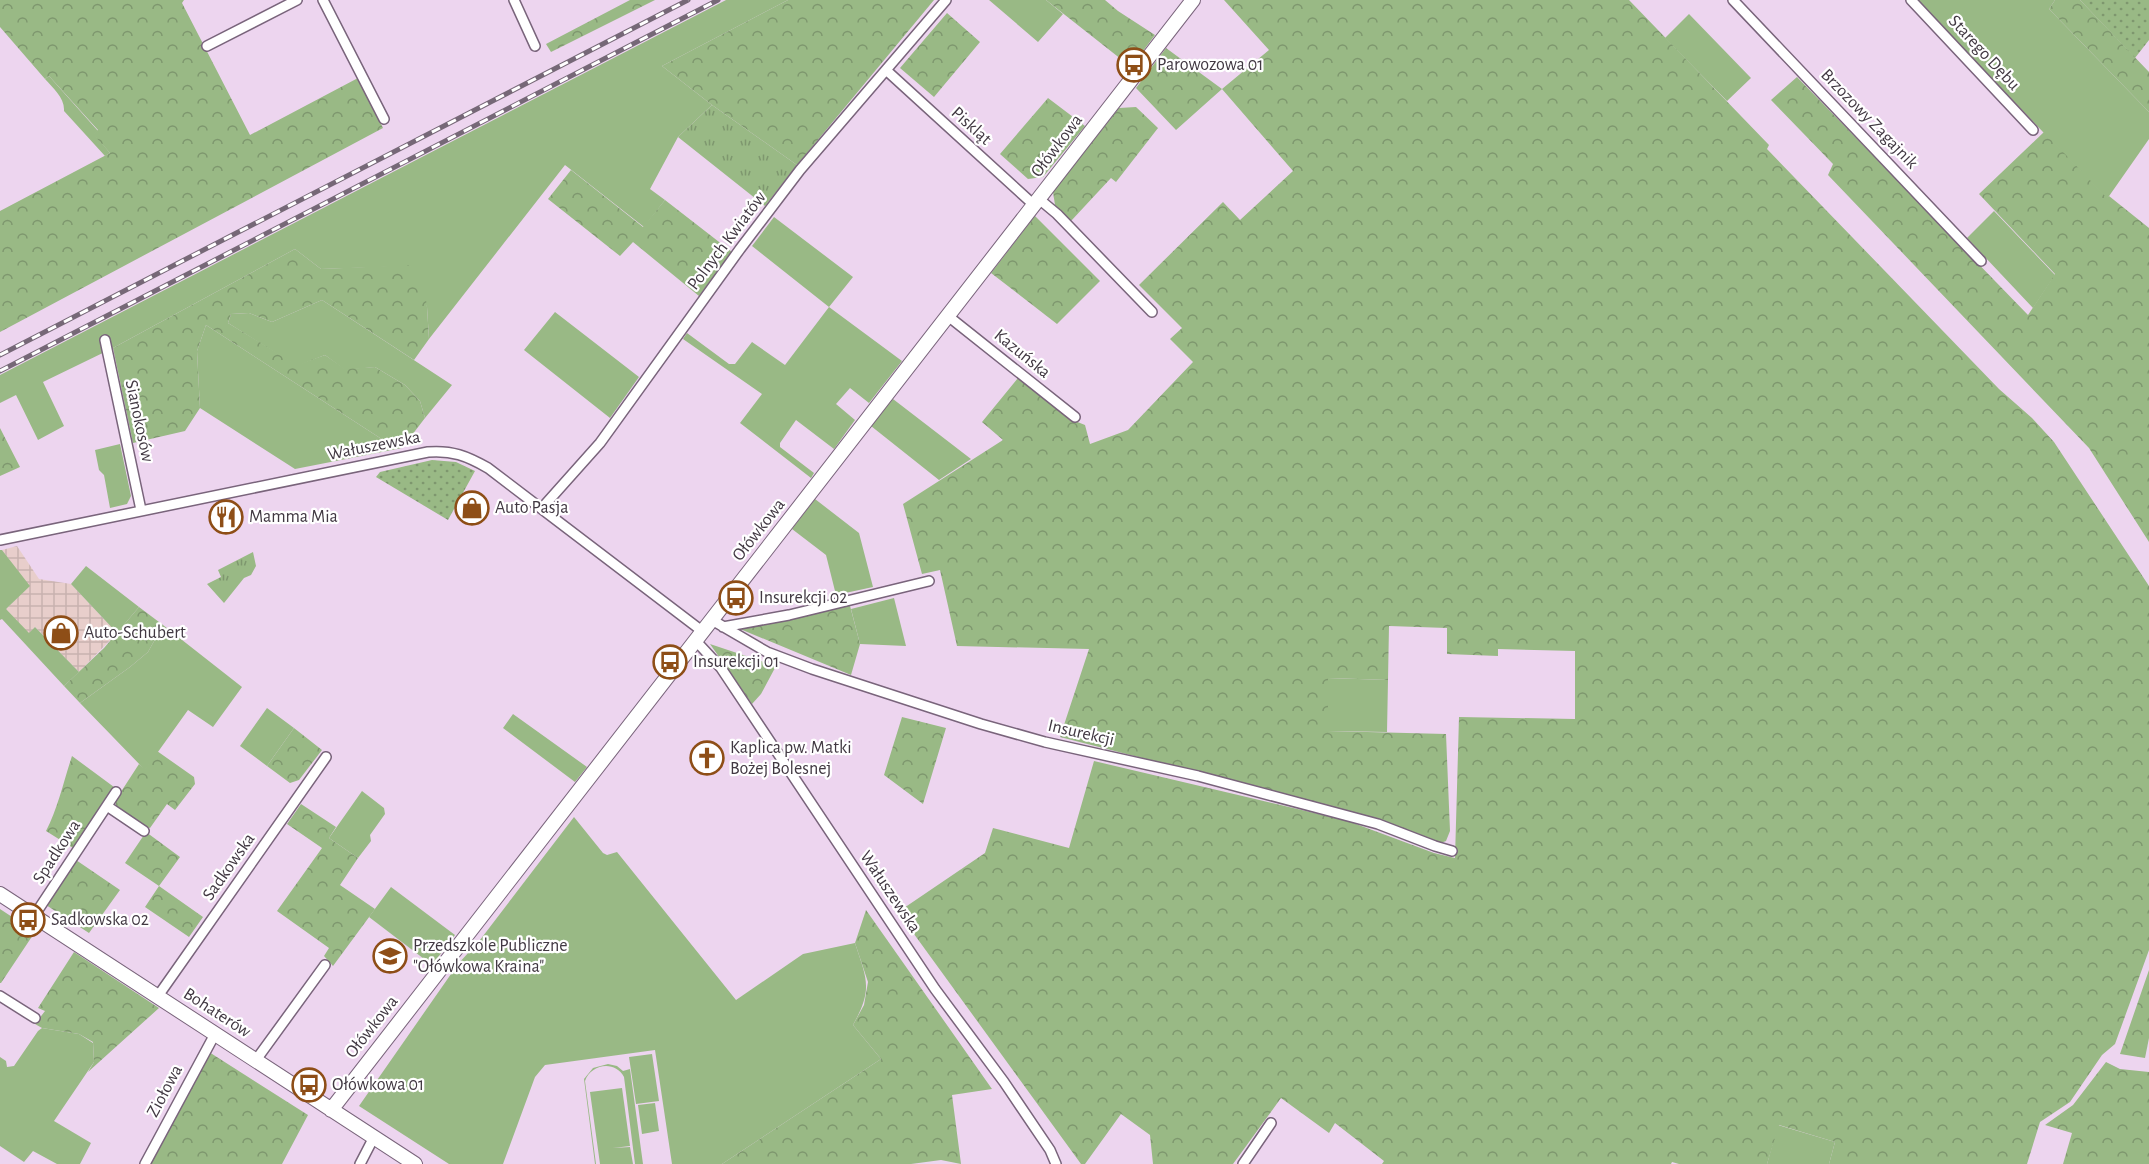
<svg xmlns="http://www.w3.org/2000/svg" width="2149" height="1164" font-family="'Alegreya Sans',sans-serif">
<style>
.industrial{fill:url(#industrial-grid)}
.grass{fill:#99b985}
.forest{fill:url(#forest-crowns)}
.park{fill:url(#park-tufts)}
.garden{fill:url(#garden-dots)}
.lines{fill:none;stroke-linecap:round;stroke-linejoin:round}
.street-casing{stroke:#79647b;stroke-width:12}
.secondary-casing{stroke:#79647b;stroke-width:16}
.street{stroke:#fff;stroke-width:9}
.secondary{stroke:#fff;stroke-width:14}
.rail-casing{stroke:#766877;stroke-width:5}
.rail{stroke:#fff;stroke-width:3;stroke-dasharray:9;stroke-linecap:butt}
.labels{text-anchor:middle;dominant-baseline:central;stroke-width:4.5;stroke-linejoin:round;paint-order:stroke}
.street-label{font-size:18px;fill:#413842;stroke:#fff}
.poi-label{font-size:18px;fill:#413842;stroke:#fff;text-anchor:start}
</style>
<defs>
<pattern id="industrial-grid" width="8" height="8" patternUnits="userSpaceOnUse" patternTransform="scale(1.5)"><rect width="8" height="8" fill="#e8cecb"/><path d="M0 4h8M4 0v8" fill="none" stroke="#c8b2b0"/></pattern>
<pattern id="forest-crowns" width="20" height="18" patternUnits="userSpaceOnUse" patternTransform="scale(1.5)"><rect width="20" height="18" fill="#99b985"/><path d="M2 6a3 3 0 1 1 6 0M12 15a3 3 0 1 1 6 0" fill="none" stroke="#7e976e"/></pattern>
<pattern id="park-tufts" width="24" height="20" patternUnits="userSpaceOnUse" patternTransform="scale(1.5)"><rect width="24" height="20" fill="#99b985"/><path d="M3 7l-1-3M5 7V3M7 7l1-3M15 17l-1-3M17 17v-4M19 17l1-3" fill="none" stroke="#7e976e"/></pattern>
<pattern id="garden-dots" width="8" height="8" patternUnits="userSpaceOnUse" patternTransform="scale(1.5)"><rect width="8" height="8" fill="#99b985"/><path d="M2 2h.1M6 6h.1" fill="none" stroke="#7e976e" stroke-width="1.8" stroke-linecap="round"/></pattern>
</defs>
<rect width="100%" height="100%" fill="#edd5ef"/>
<path class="industrial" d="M17,546L39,579L71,584L117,633L79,672L35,627L29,634L6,609L29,586L2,550Z"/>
<path class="grass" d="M726,0H788L662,66L712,105L678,137L650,189L665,200L644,227L565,165L429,339L427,307L410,266L321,269L295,249L113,348L43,382L64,426L38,440L16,395L0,403V375Z
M989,0H1046L1063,14L1038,42Z
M1917,0H2055L2049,9L2149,112V139L2107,199Z
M1689,14L1751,78L1727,101L1665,38Z
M49,76L98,131L94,134L110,153L105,156L64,111C65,98 53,88 45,79Z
M1994,211L2055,275L2033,308L1967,238Z
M774,217L853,277L829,307L902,361L869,403L850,388L836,404L855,420L834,449L796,420L780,443V447L814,473L811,478L740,423L762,394L683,339L687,333L729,364H735L752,342L785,365L829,307L752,246Z
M322,300L452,385L425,418L420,401L405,385L375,367L345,370L325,355L297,366L228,323L231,314L249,313L272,322Z
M555,312L639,377L610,418L524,350Z
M206,325L397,449L295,469L200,408L197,351Z
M893,399L971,459L939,480L871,426Z
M120,444L131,496L127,504L110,508L104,475L99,470L95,450Z
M815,499L859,533L873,587L836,595L826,555L792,529Z
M0,550H2L30,586L6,609L29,633L35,627L79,672L64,686L2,619L0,620Z
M86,566L139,607L117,633L71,584Z
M894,598L906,646L860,644L851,609Z
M163,625L242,687L213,727L188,710L145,770L80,703L130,667L148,652Z
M1328,678L1388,680L1387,732L1328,731Z
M267,708L294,728L267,766L240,746Z
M513,714L587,767L575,782L503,728Z
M362,791L384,808L385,814L370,835L371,841L358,858L329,838Z
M574,817L603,853L607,855L617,852L736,1000L803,954L855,943C867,980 873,989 853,1025L881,1059L722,1164H672L655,1050L545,1065L535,1077L503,1164H449L359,1106L458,964L480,940Z
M391,887L455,935L432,965L369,917Z
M42,1028L79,1034L93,1043L94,1062L54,1121L91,1143L80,1164H57L33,1151L24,1162L0,1146V1057L6,1061L7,1067L14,1066L38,1031Z
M652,1054L659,1101L636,1104L629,1057Z
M608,1064L617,1066L623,1071L630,1069L643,1164H635L624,1077C615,1060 591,1064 585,1081L596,1164H595L584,1079L593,1068Z
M622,1088L630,1146L613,1148L630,1147L633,1164H600L590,1092Z
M655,1103L659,1131L642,1134L638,1105Z
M1778,1125L1835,1142L1829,1164H1767Z"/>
<path class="forest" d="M0,0H184L182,3L250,135L358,78L383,128L0,332V211L110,153L93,134L98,130L49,76L45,79L0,27Z
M630,0H655L551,52L546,44Z
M788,0H934L797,165L712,105L662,66Z
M1046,0H1105L1118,11L1155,35L1131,67Z
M1224,0H1629L1769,145L1767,149L1999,389L2032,418L2054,442L2149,586V950L2115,1044L2102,1055L2070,1102L2040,1122L2027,1164H1829L1835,1142L1779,1125L1767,1164H1679L1672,1162L1671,1164H1382L1384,1161L1335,1123L1329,1133L1281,1098L1233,1164H1153L1150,1135L1121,1114L1085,1164H1081L898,912L985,853L993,828L1069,848L1094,761L1348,821L1434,853L1455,858L1459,717L1575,719V651L1498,649V656L1447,654V628L1389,626L1388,680L1328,678V731L1446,734L1450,831L1446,841L1438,844L1357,813L1060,737L1089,649L957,646L940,570L922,574L903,504L1003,440L982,422L1018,378L1070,419L1085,425L1090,444L1128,430L1193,362L1170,339L1182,328L1139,285L1223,202L1240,220L1293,171L1222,89L1176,130L1136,88L1166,48L1222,89L1269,50Z
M2055,0H2080L2149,72V112L2049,9Z
M947,13L980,42L934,97L900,68Z
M1797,77L2028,315L2055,274L1979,194L2044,132L2107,198L2109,196L2149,228V542L2089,448L1828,175L1833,164L1771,100Z
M1048,98L1085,126L1043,177L1028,179L1000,154Z
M1136,107L1158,128L1116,182L1111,178L1071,221L1055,205L1053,192L1119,108Z
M571,170L643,227L665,200L732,252L699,296L633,242L620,256L548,199Z
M1035,216L1100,281L1057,324L991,273Z
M295,249L321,269L410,265L424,285L427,307L429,339L414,360L322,300L272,322L249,313L231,314L228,323L297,365L325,355L345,369L375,367L405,385L420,401L425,418L402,448L397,449L206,325L197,351L200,408L185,431L133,443L113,348Z
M0,428L20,467L0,476Z
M849,602L860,644L851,675L740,629Z
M139,607L163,625L148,652L130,667L80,703L64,686L104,648Z
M710,644L776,666L761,694L752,704Z
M902,717L946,728L923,804L884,775Z
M294,728L322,750L299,780L290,783L267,766Z
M157,751L194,777L195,784L175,810L167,804L150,828L143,826L116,806L115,801L139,764L145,769Z
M72,756L114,787L73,848L46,831C58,808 64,780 72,756Z
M301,804L336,827L329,838L358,858L340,885L375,909L333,966L324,956L329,948L277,911L322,848L287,824Z
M146,832L180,857L159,886L203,917L189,937L145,907L159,886L125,863Z
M76,860L120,890L89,933L46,905Z
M0,909L35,932L1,983H0Z
M866,910L992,1089L952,1095L961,1164L941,1160L911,1164H722L881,1059L853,1025L864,1005L868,982L855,943Z
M74,952L159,1008L88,1072L94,1062L93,1042L79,1034L42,1028L35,1024L45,1011L38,1008Z
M2149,970V1038L2145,1058L2120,1054Z
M209,1052L308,1115L282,1164H150Z
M2106,1062L2120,1069L2149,1072V1164H2063L2072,1133L2045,1125L2073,1105Z"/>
<path class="park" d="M712,105L797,165L765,206L678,137Z
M253,552L256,566L251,575L244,578L224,603L207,584L221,577L218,570Z"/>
<path class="garden" d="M2080,0H2149V40L2135,58Z
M432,460L456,462L475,471L448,520L376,477L380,472Z"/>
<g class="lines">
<defs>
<path id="street" d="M323,0L384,119
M514,0L535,46
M1733,0L1981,261
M1911,0L2033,130
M207,46L297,0
M886,70L1034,205
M1039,199L1057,214L1152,312
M948,316L1075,417
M105,340L141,510
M542,508L600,443L740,249L800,170L946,0
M0,540L428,452C452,450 467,456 488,468L702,631
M712,620L767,652L812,669L981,724L1045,742L1198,776L1378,824L1435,846L1452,851
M723,627L789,615L929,581
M695,640L721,668L935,989L1004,1082L1050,1150L1056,1164
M107,806L144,831
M34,916L116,792
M0,996L35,1018
M158,996L326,757
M256,1060L325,965
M145,1164L215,1034
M360,1164L374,1137
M1243,1164L1271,1123"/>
<path id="secondary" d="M0,894L415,1164
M331,1110L1193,0"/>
</defs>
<use href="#street" class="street-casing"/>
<use href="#secondary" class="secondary-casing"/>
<use href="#street" class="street"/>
<use href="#secondary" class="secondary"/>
<defs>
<path id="rail" d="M0,355L688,0
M0,371L718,0"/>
</defs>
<use href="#rail" class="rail-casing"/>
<use href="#rail" class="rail"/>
</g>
<defs>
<symbol id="bus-ring" viewBox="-11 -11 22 22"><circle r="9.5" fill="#fff" stroke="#8e4e17" stroke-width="1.5"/><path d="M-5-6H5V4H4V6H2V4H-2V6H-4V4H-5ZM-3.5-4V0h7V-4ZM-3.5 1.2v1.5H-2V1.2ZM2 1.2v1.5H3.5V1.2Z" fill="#8e4e17"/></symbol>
<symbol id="shop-ring" viewBox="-11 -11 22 22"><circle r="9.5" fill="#fff" stroke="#8e4e17" stroke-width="1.5"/><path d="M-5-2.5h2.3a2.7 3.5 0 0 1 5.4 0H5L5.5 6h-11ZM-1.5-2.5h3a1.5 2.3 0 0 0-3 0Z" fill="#8e4e17"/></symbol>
<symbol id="restaurant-ring" viewBox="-11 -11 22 22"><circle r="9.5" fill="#fff" stroke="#8e4e17" stroke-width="1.5"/><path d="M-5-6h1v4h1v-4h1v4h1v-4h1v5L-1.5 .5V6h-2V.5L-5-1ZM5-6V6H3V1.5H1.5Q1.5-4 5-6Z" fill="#8e4e17"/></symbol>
<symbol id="church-ring" viewBox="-11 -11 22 22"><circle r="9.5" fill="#fff" stroke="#8e4e17" stroke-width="1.5"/><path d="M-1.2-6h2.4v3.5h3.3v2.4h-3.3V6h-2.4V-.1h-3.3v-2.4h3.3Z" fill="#8e4e17"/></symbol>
<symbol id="school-ring" viewBox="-11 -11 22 22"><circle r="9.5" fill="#fff" stroke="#8e4e17" stroke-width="1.5"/><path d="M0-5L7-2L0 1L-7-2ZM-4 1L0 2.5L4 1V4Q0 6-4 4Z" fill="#8e4e17"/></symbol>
</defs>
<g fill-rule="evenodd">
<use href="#bus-ring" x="1115" y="46" width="38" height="38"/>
<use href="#shop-ring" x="453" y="489" width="38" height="38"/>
<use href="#restaurant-ring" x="207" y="498" width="38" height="38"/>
<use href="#bus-ring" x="717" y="579" width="38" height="38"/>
<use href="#shop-ring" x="42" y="614" width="38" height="38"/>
<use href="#bus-ring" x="651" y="643" width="38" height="38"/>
<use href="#church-ring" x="688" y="739" width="38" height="38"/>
<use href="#bus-ring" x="9" y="901" width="38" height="38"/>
<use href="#school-ring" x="371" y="937" width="38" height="38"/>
<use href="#bus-ring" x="290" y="1066" width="38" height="38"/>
</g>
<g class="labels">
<g class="street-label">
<text transform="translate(1984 53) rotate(47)">Starego Dębu</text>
<text transform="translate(1869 119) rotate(46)">Brzozowy Zagajnik</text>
<text transform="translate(971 126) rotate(42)">Piskląt</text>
<text transform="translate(1057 146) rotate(-53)">Ołówkowa</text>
<text transform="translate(727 241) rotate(-53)">Polnych Kwiatów</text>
<text transform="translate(1022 354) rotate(39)">Kazuńska</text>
<text transform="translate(139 421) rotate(78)">Sianokosów</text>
<text transform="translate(374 446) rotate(-11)">Wałuszewska</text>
<text transform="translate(759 530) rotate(-52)">Ołówkowa</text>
<text transform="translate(1081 733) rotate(13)">Insurekcji</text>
<text transform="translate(57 852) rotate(-57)">Spadkowa</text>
<text transform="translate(229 867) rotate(-55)">Sadkowska</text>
<text transform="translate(890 892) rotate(56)">Wałuszewska</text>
<text transform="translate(217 1013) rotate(33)">Bohaterów</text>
<text transform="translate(372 1027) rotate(-52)">Ołówkowa</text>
<text transform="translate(165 1091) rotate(-62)">Ziołowa</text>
</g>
<g class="poi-label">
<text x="1157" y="65">Parowozowa 01</text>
<text x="495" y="508">Auto Pasja</text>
<text x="249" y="517">Mamma Mia</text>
<text x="759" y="598">Insurekcji 02</text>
<text x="84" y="633">Auto-Schubert</text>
<text x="693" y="662">Insurekcji 01</text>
<text x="730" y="748">Kaplica pw. Matki<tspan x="730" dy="21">Bożej Bolesnej</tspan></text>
<text x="51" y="920">Sadkowska 02</text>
<text x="413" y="946">Przedszkole Publiczne<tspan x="413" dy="21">"Ołówkowa Kraina"</tspan></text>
<text x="332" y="1085">Ołówkowa 01</text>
</g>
</g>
</svg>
